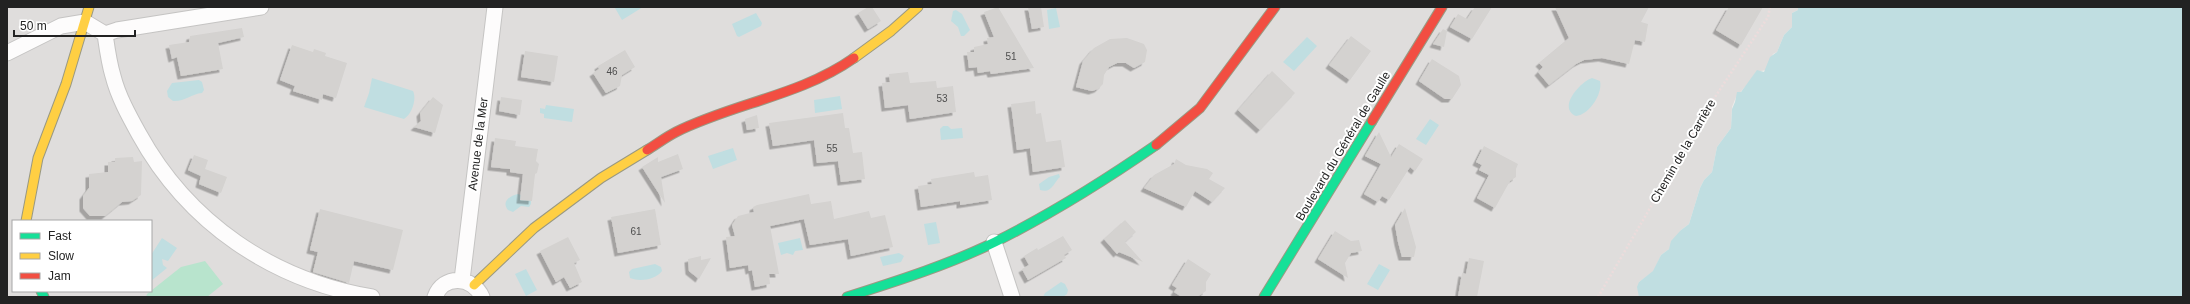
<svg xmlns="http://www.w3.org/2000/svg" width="2190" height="304" font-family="Arial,sans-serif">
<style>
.residential{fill:#dfdddc;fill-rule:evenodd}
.pitch{fill:#b8e4cd}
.water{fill:#c0dee1}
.building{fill:#d4d2d0;filter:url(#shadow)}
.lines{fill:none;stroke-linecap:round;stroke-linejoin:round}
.street-casing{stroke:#c5c4c3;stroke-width:17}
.fast-casing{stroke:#9a9982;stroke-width:11}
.slow-casing{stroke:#9a9982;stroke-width:11}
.jam-casing{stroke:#9a9982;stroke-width:11}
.path{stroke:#ecdcdc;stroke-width:2.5;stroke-dasharray:2 2;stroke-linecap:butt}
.street{stroke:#fdfcfc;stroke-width:15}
.fast{stroke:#16e098;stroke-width:9}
.slow{stroke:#ffcf43;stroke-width:9}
.jam{stroke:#f24e42;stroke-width:9}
.labels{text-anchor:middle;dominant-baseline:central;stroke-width:4;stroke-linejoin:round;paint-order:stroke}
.number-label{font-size:10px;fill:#4e4e4e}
.street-label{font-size:12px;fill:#222;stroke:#fff}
</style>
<defs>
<filter id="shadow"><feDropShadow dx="-3.5" dy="3.5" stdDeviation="0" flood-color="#0004"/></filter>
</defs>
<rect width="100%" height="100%" fill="#efedeb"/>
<path class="residential" d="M7,7H1798V10L1792,13V27L1784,35L1777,52L1773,54L1766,70L1756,72L1753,78L1736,97L1732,107L1731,128L1717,147L1712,172L1704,180L1700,188L1689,224L1681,230L1669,249L1661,255L1654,271L1639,282V297H7ZM13,221H151V291H13Z"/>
<path class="pitch" d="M205,261L223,284L207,297H146L147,294L181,267Z"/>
<path class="water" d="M617,7H643L622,20L615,8Z
M1798,7H2183V297H1639L1637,287L1639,282L1653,271L1661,255L1669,249L1671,241L1681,230L1689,224L1700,188L1704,180L1712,172L1717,147L1731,128L1732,109L1735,102L1737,92H1741L1757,70L1764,72L1770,57L1777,52L1784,35L1792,27V13L1798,10Z
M1056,8L1060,27L1049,29L1047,10Z
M956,10L962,14L970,30L964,36H961L958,27L951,21L953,11Z
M756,13L762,23L761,26L739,37L737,36L732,24Z
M1307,37L1317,46L1294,71L1283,62Z
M372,78L413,91C417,99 412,114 404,119L364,107L369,93Z
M1592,78L1600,81C1603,94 1589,115 1576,116C1557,108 1580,82 1592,78Z
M199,80L202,82L204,90L202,93C191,94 184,102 173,101L168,97L167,91L172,83Z
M840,96L842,109L815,113L814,100Z
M546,105L574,109L572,122L544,118V114L540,113V108L545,109Z
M1430,119L1439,125L1426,145L1416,139Z
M943,126H948L951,129L962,128L963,138L941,140L940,129Z
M733,148L737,160L713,169L708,156Z
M1059,174L1060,177C1054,182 1052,194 1040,190L1039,184L1049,177Z
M518,194L531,199V204L529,207L521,206L513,212L508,210C501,201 510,196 518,194Z
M936,222L940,243L928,245L924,224Z
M162,238L177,248L168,261L162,259L163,265L167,268L151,281V255Z
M800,238L803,250L795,251L793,255L787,253L781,255L778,243Z
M899,253L904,256L901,262L883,266L880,257Z
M655,264L661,267L662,271C655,280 640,282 630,278L629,272L632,269Z
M1379,264L1390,270L1378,290L1367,284Z
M526,269L537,290L526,296L515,274Z
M1061,282L1065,284L1068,290L1067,294L1063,297H1043L1045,293Z"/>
<path class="building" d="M868,7H872L881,21L868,29L858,13Z
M998,7L1034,68L991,74L990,71L978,73L977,67L969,68L967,52H974V47L988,44L987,38L994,37L984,12Z
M1028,7H1041L1044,27L1032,29Z
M1475,7H1492L1472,39L1450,27L1458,14L1467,19Z
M1555,7H1649L1641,22L1648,24L1645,42L1635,40L1629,64L1602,58L1584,60L1576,64L1549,85L1538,72L1543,67L1539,63L1569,38Z
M1729,7H1763L1741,45L1716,30Z
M242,28L244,37L218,43L223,69L181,76L177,57L172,59L169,45L189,42L190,36Z
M1443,29L1447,31L1444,47L1433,44Z
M1351,36L1371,51L1350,80L1329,65Z
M1127,38L1144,44L1147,50L1145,62L1134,68L1126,63H1117L1109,67L1104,75L1103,84L1098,89L1092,91L1076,87L1083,61L1094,48L1110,39Z
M292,45L313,52L314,49L326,53L325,56L347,63L336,98L323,94L322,100L293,91L295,86L280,80Z
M625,50L635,67L622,75L620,86L606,93L593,73L599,69L598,66Z
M525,51L558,56L554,82L521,77Z
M1432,59L1459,76L1461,85L1452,99H1445L1419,81Z
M1272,71L1295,93L1260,130L1238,110Z
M908,72L910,83L936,81L937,88L953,86L956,112L910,119L908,105L885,108L882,83L890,82L889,74Z
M433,97L443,105L435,133L414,127L421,121L420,113Z
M501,97L522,100L520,115L499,111Z
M1035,101L1036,114L1041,113L1046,142L1061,140L1065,167L1033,172L1030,148L1017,150L1011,104Z
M843,113L845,128H849L853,153L862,152L865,179L841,182L838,161L817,163L814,140L773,146L769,123Z
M757,115L759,128L747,130L745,119Z
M1379,132L1391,157L1399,144L1423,159L1415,171L1410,167L1389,200L1382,196L1378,202L1364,194L1381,164L1365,156Z
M495,138L516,141L515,146L538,149L536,161L539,164L537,173L535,174L532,201L520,200L523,174L510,172V169L491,167Z
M1484,146L1518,164L1516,169V177L1510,181L1495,208L1477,198L1489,175L1479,170L1482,165L1476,162Z
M678,154L683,169L661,177L665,203L642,167L658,157V162Z
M194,155L208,160L205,169L227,177L221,193L199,184L201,176L188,170Z
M133,157L134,162L142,161L141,195L132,201L122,202L105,216H90L83,208V196L89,188V174L108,172V162H115V158Z
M1176,159L1186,165L1207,169L1213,173L1209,179L1225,188L1212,202L1195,191L1186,207L1144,188L1154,175L1174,164Z
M974,172L975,177L988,175L992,200L960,205V201L921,207L918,186L932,184L931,179Z
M809,194L811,204L831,201L834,219L869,211L871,218L885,215L893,247L851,256L848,239L810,245L804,219L770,226L779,274H769L770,284L755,287L752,270L749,271L748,265L730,268L726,237L735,236L732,225L738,216L754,212L753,207L757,205Z
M1405,208L1416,247L1414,257H1402L1398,242L1395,225Z
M320,209L403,230L393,270L354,261L349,283L313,272L318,252L310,250Z
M655,209L661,245L618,253L611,217Z
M1125,220L1136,232L1125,242L1143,262L1119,252L1117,254L1104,239Z
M1335,231L1351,241L1359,240L1362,251L1351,253L1345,263L1348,278L1318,259Z
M1063,236L1072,250L1064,255L1066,258L1028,280L1022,269L1029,265L1024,256L1037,248L1038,250Z
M568,237L580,260L574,263L582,282L570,288L564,277L556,282L540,251Z
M701,256V260L711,258L699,279L689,271L688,259Z
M1469,258L1484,261L1477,297H1458L1462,273L1466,274Z
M1188,259L1211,274L1206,282V291L1197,297H1182L1174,292L1177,288L1172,285Z"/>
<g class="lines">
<defs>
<path id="street" d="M105,34L117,30L261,7
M7,53L61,26L85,22L105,34C107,48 109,63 113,76C118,96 129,116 139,134C188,223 272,280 372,297
M994,242L1012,297
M462,280L495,7
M435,297C443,274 473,276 482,297"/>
<path id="fast" d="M41,291L44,297
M847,297C897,281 948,265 995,242C1051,214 1104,181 1156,145
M1264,297L1372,121"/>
<path id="slow" d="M854,58L891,31L918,7
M26,221L38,158L66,84L89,7
M474,285L534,228L601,178L647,150"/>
<path id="jam" d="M1372,121L1442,7
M1156,145L1200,108L1275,7
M647,150C657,144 666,137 676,132C734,103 800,96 854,58"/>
</defs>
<use href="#street" class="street-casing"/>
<use href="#fast" class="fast-casing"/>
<use href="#slow" class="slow-casing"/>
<use href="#jam" class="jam-casing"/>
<path class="path" d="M1598,297L1715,97L1768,17L1770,7"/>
<use href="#street" class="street"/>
<use href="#fast" class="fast"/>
<use href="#slow" class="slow"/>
<use href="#jam" class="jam"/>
</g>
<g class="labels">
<g class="number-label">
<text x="1011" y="56">51</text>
<text x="612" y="71">46</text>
<text x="942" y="98">53</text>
<text x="832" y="148">55</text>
<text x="636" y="231">61</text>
</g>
<g class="street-label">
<text transform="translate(478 144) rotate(-83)">Avenue de la Mer</text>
<text transform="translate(1343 146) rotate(-59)">Boulevard du Général de Gaulle</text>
<text transform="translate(1683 151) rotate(-60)">Chemin de la Carrière</text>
</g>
</g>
<rect width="2190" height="304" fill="none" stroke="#222222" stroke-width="16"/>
<rect x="12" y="220" width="140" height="72" fill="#ffffff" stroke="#a7a7a7"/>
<rect x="20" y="233" width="20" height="6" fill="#16e098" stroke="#a7a7a7"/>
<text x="48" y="240" font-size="12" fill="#222222">Fast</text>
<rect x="20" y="253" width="20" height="6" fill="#ffcf43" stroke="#a7a7a7"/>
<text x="48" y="260" font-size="12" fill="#222222">Slow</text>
<rect x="20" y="273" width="20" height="6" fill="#f24e42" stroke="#a7a7a7"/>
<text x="48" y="280" font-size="12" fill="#222222">Jam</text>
<path d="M14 30v6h121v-6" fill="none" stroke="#222222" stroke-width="2"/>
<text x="20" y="30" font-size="12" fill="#222222" stroke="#ffffff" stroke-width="3" paint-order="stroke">50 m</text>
</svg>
